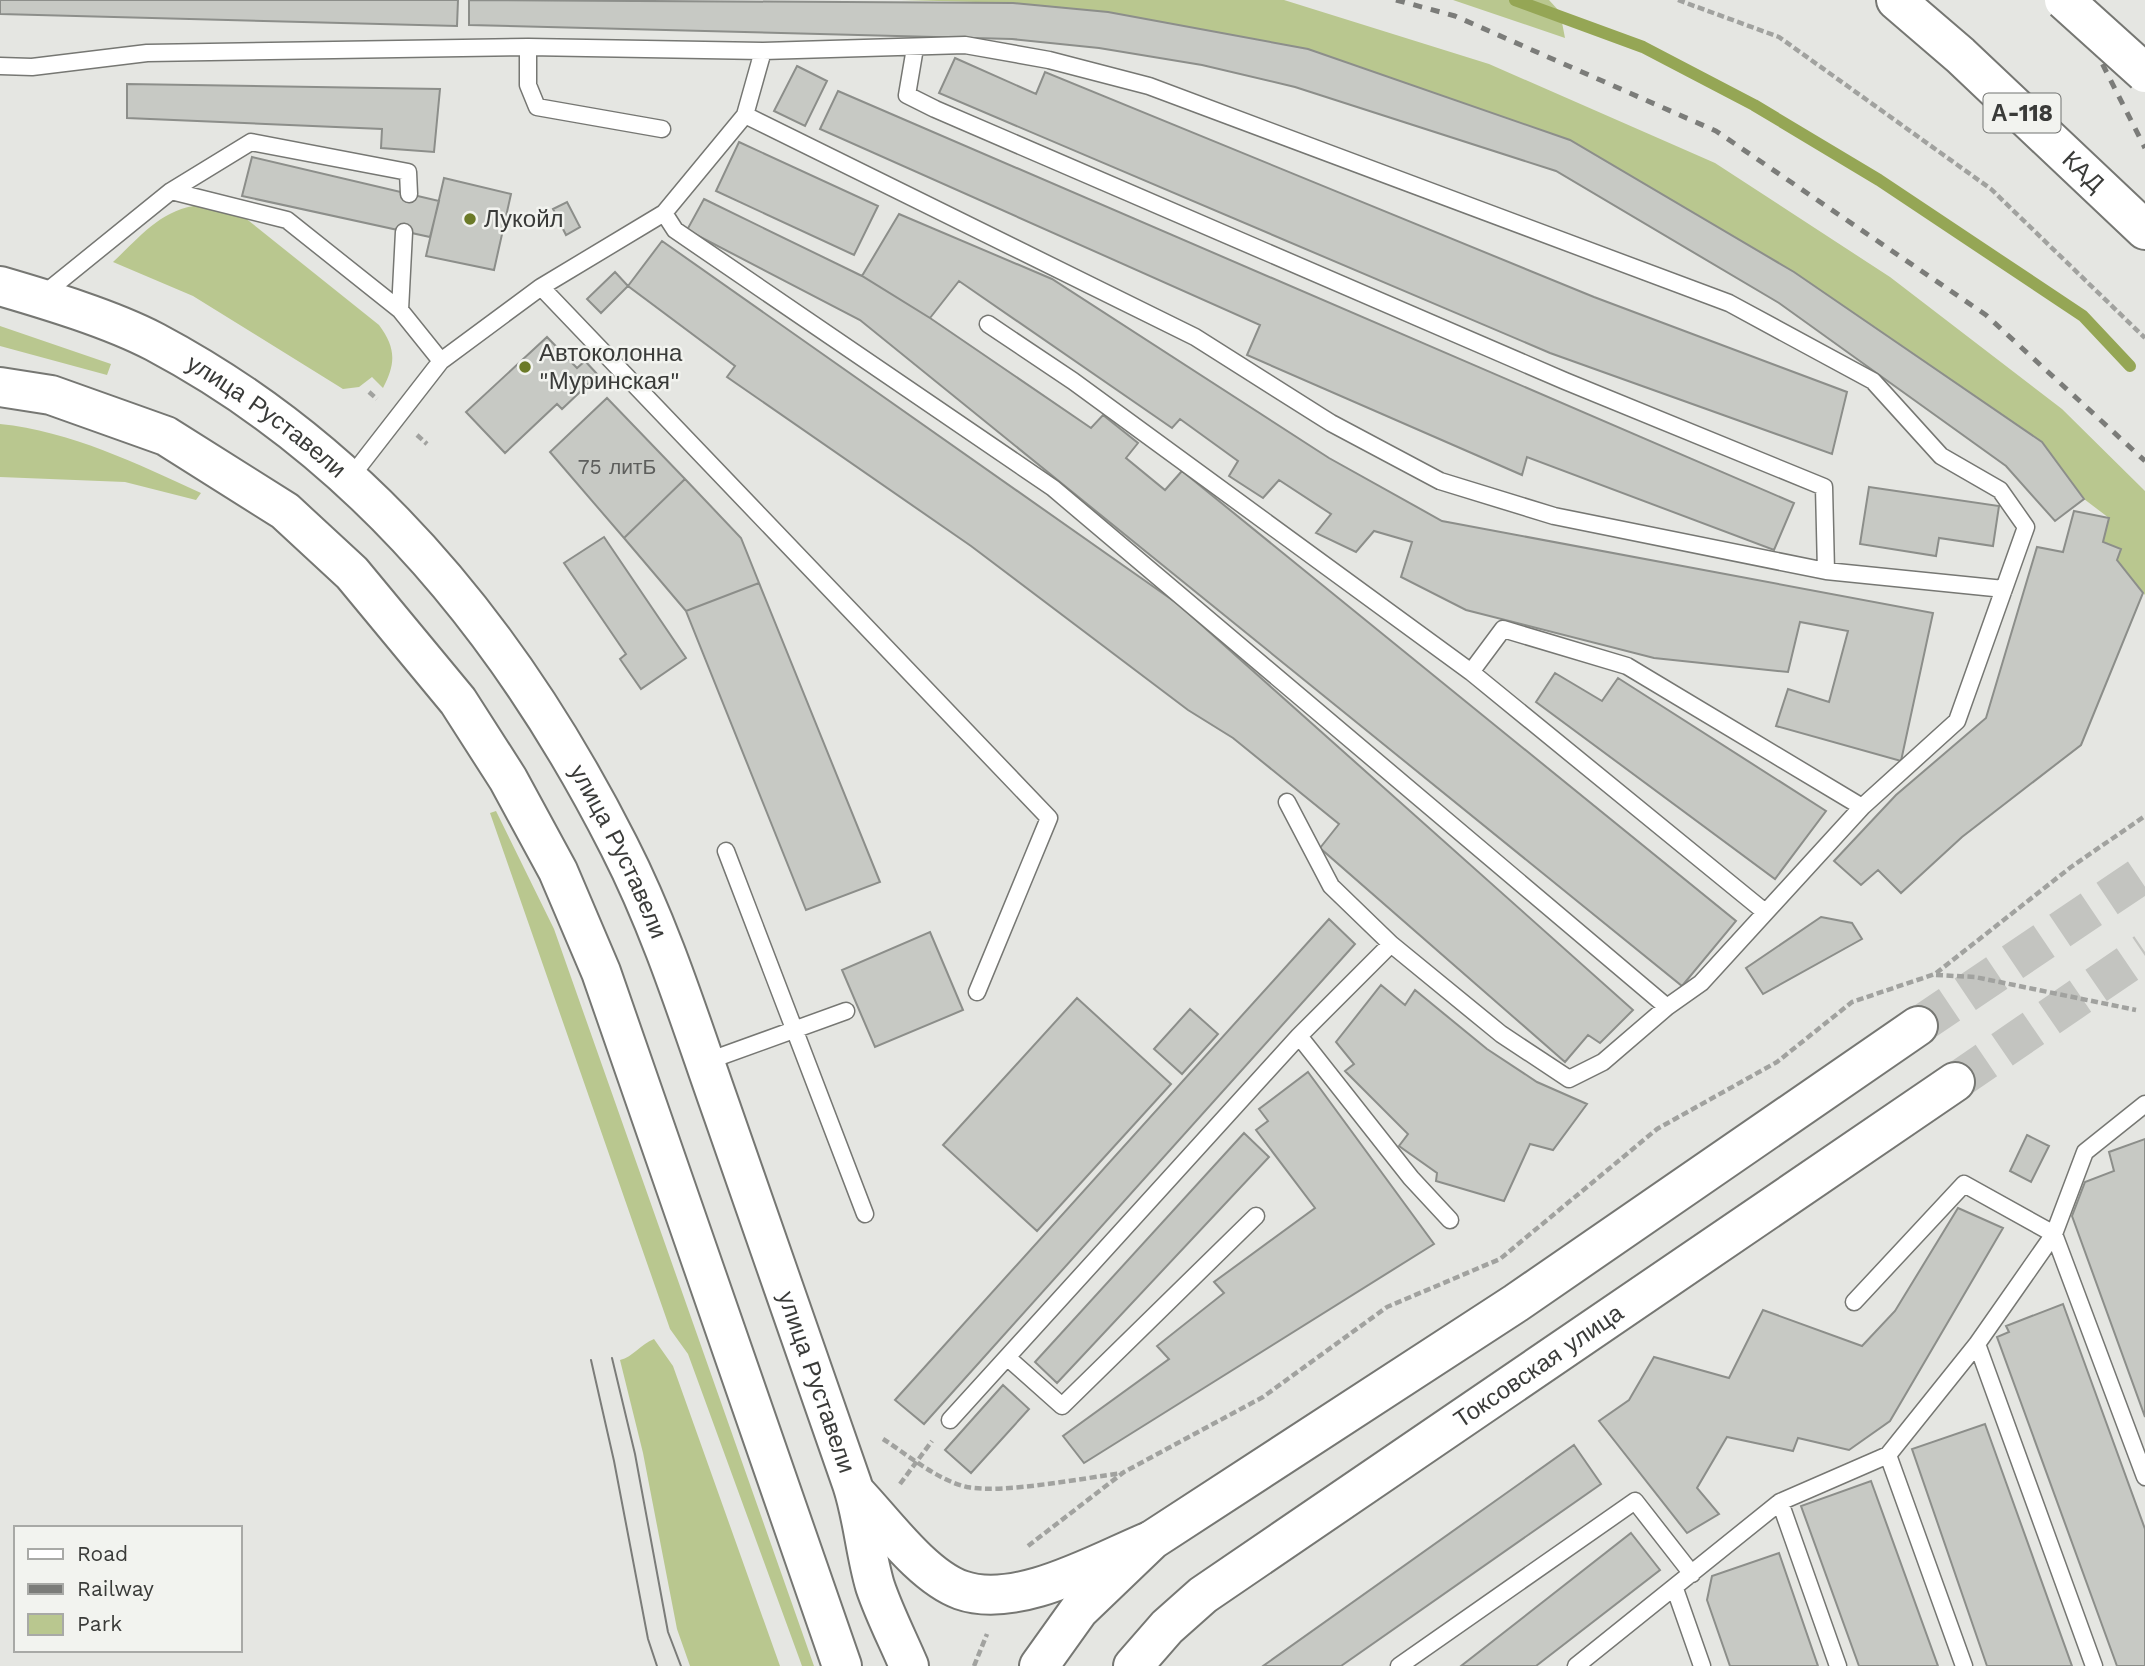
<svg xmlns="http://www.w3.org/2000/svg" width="2145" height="1666" font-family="'Work Sans',sans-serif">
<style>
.green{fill:#b9c78f}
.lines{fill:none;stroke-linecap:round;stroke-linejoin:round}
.stream{stroke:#95a655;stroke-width:12}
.building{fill:#c7c9c4;stroke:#8c8e8a;stroke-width:2}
.primary-tunnel{stroke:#c3c4c0;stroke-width:38;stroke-dasharray:38 19;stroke-linecap:butt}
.service-casing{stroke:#767773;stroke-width:19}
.secondary-casing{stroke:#767773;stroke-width:42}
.primary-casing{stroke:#767773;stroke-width:42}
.motorway-casing{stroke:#767773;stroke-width:42}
.path{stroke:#a1a29f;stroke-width:4.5;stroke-dasharray:7 3.5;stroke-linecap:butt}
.service{stroke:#fff;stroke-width:16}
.secondary{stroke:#fff;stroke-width:38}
.primary{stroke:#fff;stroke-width:38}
.motorway{stroke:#fff;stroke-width:38}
.tram{stroke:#7b7c79;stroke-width:2}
.rail{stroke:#7b7c79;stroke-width:5;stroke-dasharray:9 9;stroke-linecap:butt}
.motorway-bridge-casing{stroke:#767773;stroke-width:42;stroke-linecap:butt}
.motorway-bridge{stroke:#fff;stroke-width:38}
.poi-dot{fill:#6b7a28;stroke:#f2f3ef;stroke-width:2.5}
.labels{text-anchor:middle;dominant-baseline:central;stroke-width:5;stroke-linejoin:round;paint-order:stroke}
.number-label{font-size:21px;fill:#5d5e5c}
.shield{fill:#f2f3ef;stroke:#717270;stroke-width:2}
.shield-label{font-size:23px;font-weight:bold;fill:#3a3b39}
.street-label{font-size:24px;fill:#3a3b39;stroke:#f2f3ef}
.poi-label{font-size:24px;fill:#3a3b39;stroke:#f2f3ef;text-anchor:start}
</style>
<rect width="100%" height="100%" fill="#e5e6e2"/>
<path class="green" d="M901,0H1284L1489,64L1715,163L1890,277L2062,409L2145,491V595L2117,560L2121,549L2103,542L2109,518L2084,499L2042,442L1794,272L1570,140L1308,49L1108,12L1013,3Z
M1453,0H1549L1560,12L1565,38Z
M200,205L244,217L379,325C396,348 396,363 383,388L372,377L359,387L343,389L193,296L113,262C141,236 161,209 200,205Z
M0,326L111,364L107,375L0,346Z
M0,424C70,431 138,464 201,493L196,500L125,482L0,477Z
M496,811L554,929L814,1666H802L688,1354L670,1329L490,813Z
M654,1339L673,1366L780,1666H690L677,1629L643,1453L620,1360C633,1357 641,1344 654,1339Z"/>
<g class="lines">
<path class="stream" d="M1515,0L1643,47L1754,105L1879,180L2083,316L2130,366"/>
</g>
<path class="building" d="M0,0H458L457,26L0,14Z
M469,0L1013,3L1108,12L1308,49L1570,140L1794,272L2042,442L2084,499L2055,521L2006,466L1779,303L1556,171L1295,87L1202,65L1099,48L1012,39L469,25Z
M955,58L1036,94L1045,72L1594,297L1847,392L1832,454L1550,353L939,93Z
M797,66L827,81L805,126L774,111Z
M127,84L440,89L434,152L381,148L382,129L127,118Z
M838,91L1794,503L1774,550L1527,457L1522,475L1247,355L1260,325L820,129Z
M739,142L878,206L854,255L716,191Z
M252,157L439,201L430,237L242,196Z
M444,178L511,194L494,270L426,256Z
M704,199L862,276L930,318L1091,428L1103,415L1138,443L1126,458L1165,490L1182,471L1736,921L1682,986L860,320L687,230Z
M567,202L580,227L566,235L553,209Z
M899,214L1052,279L1329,458L1442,521L1933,613L1901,761L1776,726L1788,689L1829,702L1848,631L1800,622L1788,672L1654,658L1466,610L1401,577L1412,542L1374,531L1356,552L1316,533L1331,514L1279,480L1263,498L1229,476L1238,461L1180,419L1172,428L959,281L930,318L862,276Z
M662,241L1178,604L1633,1010L1600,1043L1588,1035L1565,1062L1320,848L1339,824L1233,738L1188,710L971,546L727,377L735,366L628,286Z
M615,272L628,286L601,313L587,299Z
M547,337L577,368L585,361L598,375L562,409L557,404L505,453L466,412Z
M607,398L685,479L624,538L550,452Z
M685,479L741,538L759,583L686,611L624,538Z
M1869,487L1999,506L1993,546L1939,538L1936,556L1860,544Z
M2074,511L2109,518L2103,542L2121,549L2117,560L2143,593L2081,745L1962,837L1901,893L1878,870L1861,885L1834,861L1896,795L1986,718L2037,547L2063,552Z
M604,537L686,658L641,689L620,659L626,654L564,563Z
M759,583L880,882L806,910L686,611Z
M1555,673L1602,701L1618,678L1826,811L1775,879L1536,702Z
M1821,917L1852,923L1862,939L1763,994L1746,968Z
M1329,919L1355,944L924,1424L895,1400Z
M930,932L963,1010L875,1047L842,970Z
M1381,985L1405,1005L1415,990L1487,1049L1537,1082L1587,1104L1553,1150L1530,1144L1504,1201L1436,1181L1437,1173L1399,1146L1408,1134L1345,1071L1354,1064L1336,1042Z
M1077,998L1171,1084L1037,1231L943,1145Z
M1190,1009L1218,1034L1182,1074L1154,1049Z
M1308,1072L1434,1244L1084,1463L1063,1436L1169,1359L1157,1346L1224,1293L1214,1282L1315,1208L1256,1130L1268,1121L1259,1109Z
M1244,1133L1269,1157L1057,1383L1035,1362Z
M2027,1135L2049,1146L2031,1182L2010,1171Z
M2145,1139V1417L2072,1216L2085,1182L2114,1171L2109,1152Z
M1958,1208L2003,1228L1890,1421L1849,1450L1798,1438L1793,1451L1727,1437L1697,1488L1719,1514L1687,1533L1599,1421L1629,1400L1654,1357L1729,1378L1763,1310L1862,1346L1895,1311Z
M2063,1304L2145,1529V1666H2117L1997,1337L2009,1332L2006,1326Z
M1003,1385L1029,1409L971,1473L945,1450Z
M1985,1424L2072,1666H1987L1912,1449Z
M1574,1445L1601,1484L1341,1666H1263Z
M1871,1481L1938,1666H1859L1801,1506Z
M1631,1533L1660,1570L1536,1666H1461Z
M1779,1553L1818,1666H1730L1707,1600L1712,1576Z"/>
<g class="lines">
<path class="primary-tunnel" d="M1918,1026L2145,873
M1955,1082L2145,952"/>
<defs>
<path id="service" d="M528,47V85L537,107L662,129
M915,48L907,95L935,109L1565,381L1824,487L1826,571
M0,66L32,67L147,53L528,47L763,51L965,45L1049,60L1149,86L1729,303L1873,381L1941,456L2000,490L2026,527L1957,721L1862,807L1701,983L1667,1007L1603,1062L1569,1079L1501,1034L1391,944L1299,1036L950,1420
M745,115L1195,337L1331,423L1440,481L1554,516L1826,571L2004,589
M171,191L251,142L408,172L409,194
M664,213L675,230L1053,488L1667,1007
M541,287L1049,818L977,992
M40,297L171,191L287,220L400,310L441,361
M400,310L404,232
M988,324L1073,381L1471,672L1765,912
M350,478L441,361L541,287L664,213L745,115L763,51
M1471,672L1503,629L1627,666L1862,807
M1287,802L1331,886L1391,944
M726,851L865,1214
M1299,1036L1411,1178L1450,1220
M705,1062L846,1011
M1854,1302L1964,1184L2054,1234L2145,1477
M1977,1344L2094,1666
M1008,1358L1062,1406L1256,1216
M1888,1455L1964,1666
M1780,1502L1838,1666
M1675,1589L1702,1666
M1399,1666L1635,1501L1692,1574
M1576,1666L1780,1502L1888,1455L1977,1344L2054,1234L2085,1152L2145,1104"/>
<g id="secondary">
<path id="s1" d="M0,286C48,300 111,319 155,342C366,454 513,637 619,846C663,932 691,1024 723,1114C766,1237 809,1360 852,1484C863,1517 865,1552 875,1586C884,1613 898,1640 909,1666"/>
<path d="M0,387L51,395L166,436L285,511L352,573L458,701L508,779L558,871L601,972L842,1666"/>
<path d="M855,1492C883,1521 922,1576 961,1590C1017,1610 1099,1562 1150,1541"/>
</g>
<g id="primary">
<path d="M1039,1666L1079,1610L1152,1540L1516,1303L1918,1026"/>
<path id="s2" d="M1133,1666L1167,1627L1203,1595L1955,1082"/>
</g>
<g id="motorway">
<path id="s3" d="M1896,0L1960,55L2145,230"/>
</g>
</defs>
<use href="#service" class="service-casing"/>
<use href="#secondary" class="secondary-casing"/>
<use href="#primary" class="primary-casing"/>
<use href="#motorway" class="motorway-casing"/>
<path class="path" d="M1678,0L1779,37L1991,189L2145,338
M369,392L377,399
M417,435L427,444
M1936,975L1975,977L2136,1010
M883,1439C908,1455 937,1480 967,1487C1003,1494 1083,1478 1123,1473
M900,1484L932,1441
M1028,1546L1124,1472L1263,1397L1387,1307L1500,1259L1657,1129L1777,1062L1852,1002L1935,974L2071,867L2145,816
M974,1666L987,1634"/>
<use href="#service" class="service"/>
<use href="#secondary" class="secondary"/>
<use href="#primary" class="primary"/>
<use href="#motorway" class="motorway"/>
<path class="tram" d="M612,1358L635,1454L668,1632L681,1666
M591,1360L614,1461L648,1639L657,1666"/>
<path class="rail" d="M1396,0L1455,16L1716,131L1986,315L2145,461
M2070,0L2145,148"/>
<defs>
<path id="motorway-bridge" d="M2064,0L2145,73"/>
</defs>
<use href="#motorway-bridge" class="motorway-bridge-casing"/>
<use href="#motorway-bridge" class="motorway-bridge"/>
</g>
<g class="poi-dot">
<circle cx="470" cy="219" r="7"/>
<circle cx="525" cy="367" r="7"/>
</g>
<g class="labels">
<g class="number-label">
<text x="617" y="466">75 литБ</text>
</g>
<rect class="shield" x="1983.5" y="93.5" width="77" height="39" rx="5"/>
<g class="shield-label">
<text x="2022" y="113">А-118</text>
</g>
<g class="street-label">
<text stroke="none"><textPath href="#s3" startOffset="254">КАД</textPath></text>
<text stroke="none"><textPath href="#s1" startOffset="299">улица Руставели</textPath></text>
<text stroke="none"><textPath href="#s1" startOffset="866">улица Руставели</textPath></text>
<text stroke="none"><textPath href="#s2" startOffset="506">Токсовская улица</textPath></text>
<text stroke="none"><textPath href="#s1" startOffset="1433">улица Руставели</textPath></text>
</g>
<g class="poi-label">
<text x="484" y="219">Лукойл</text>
<text x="539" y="353">Автоколонна<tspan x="539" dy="28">"Муринская"</tspan></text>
</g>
</g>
<rect x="14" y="1526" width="228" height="126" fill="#f2f3ef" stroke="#a8a9a6" stroke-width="2"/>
<rect x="28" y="1549" width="35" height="10" fill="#ffffff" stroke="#a8a9a6" stroke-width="2"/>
<text x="77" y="1561" font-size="21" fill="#3a3b39">Road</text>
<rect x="28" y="1584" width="35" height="10" fill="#7b7c79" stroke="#a8a9a6" stroke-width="2"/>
<text x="77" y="1596" font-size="21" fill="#3a3b39">Railway</text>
<rect x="28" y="1614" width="35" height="21" fill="#b9c78f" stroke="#a8a9a6" stroke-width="2"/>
<text x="77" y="1631" font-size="21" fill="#3a3b39">Park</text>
</svg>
